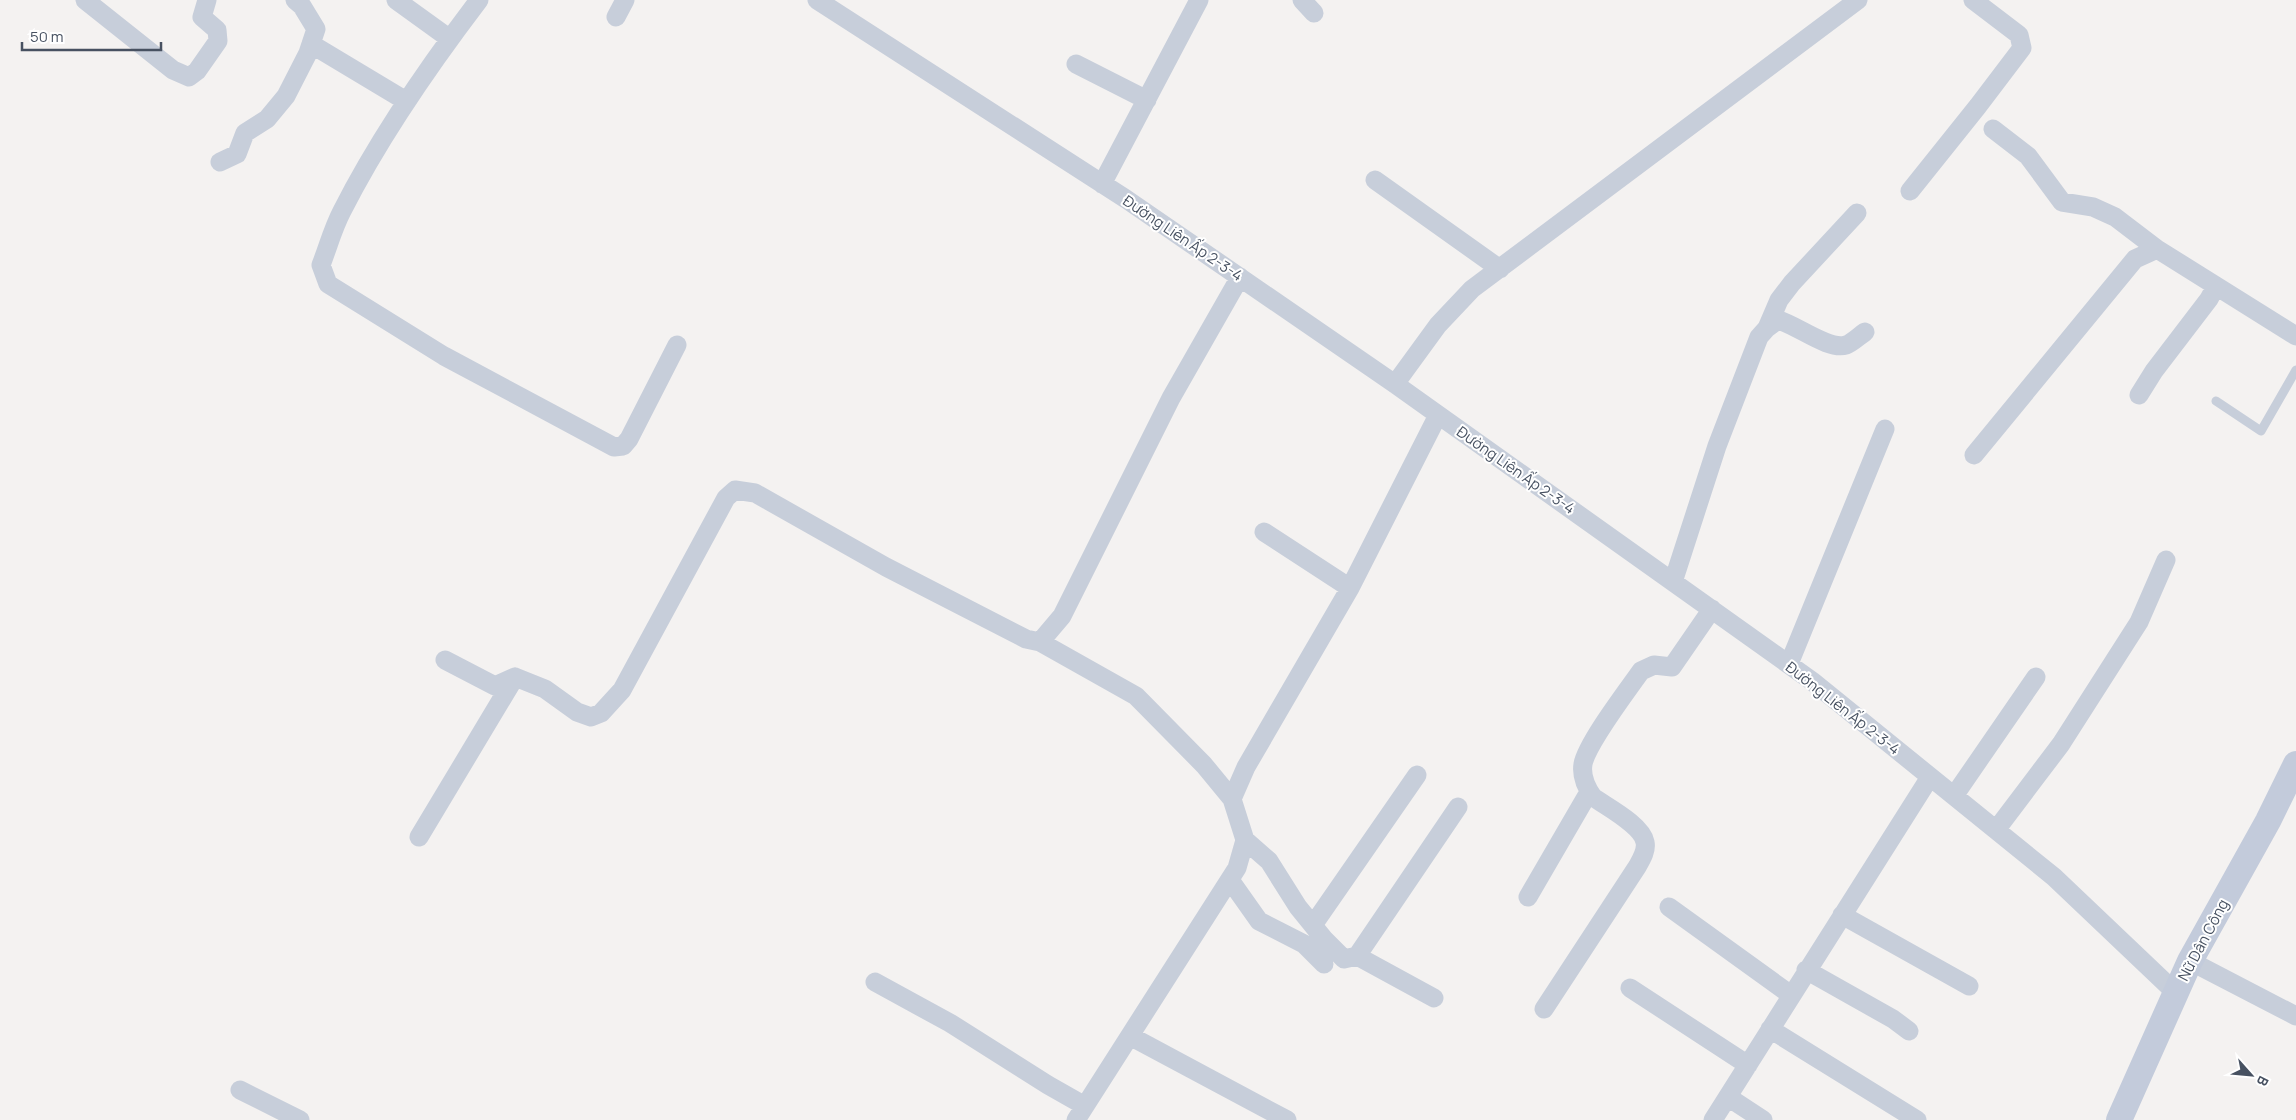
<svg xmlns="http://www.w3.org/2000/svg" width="2296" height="1120" font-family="Manrope,sans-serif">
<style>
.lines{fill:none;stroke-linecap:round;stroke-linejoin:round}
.lane{stroke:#c7ceda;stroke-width:9}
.street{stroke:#c7ceda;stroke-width:19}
.secondary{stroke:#c3cbdb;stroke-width:26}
.labels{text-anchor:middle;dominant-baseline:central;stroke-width:4;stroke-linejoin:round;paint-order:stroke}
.street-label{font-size:15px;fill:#475161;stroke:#fff}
</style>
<rect width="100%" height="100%" fill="#f4f2f1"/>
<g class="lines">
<path class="lane" d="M2216,401L2261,431L2296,370"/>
<path class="street" d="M85,0L173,70L189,77L197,71L218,41L217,30L202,17L207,0
M396,0L450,39
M479,0C428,67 380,136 342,211C333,228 328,247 321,265L328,284L444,356L614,447L623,446L629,439L677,345
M817,0L1126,199L1395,384L1812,681L2054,877L2175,992
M1302,0L1314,13
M616,17L625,0
M311,44L406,101
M1076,64L1147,100
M1993,129L2028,156L2062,202L2093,207L2115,217L2157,249
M220,162L237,154L245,133L267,119L286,96L308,53L316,29L302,6L295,0
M1375,180L1500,269
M1102,184L1199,0
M1910,191L1978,106L2022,48L2019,35L1973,0
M1767,328L1779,300L1792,283L1857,213
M1395,384L1438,325L1472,289L1858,0
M2139,395L2154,371L2209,299L2216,286
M1974,455L2135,259L2157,249L2296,336
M1264,532L1350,588
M1673,582L1717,446L1759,337L1767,328L1778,320C1797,325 1829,351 1846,345C1852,343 1859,336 1865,332
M1040,642L1062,616L1171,398L1240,277
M445,660L495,686L515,677L545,689L577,712L591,717L601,713L622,690L726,498L735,490L755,493L886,567L1026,639L1040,642L1136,696L1204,765L1232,799
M1789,664L1885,429
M1954,796L2036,677
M1996,830L2061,744L2139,622L2166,560
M419,837L515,677
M1245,840L1269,861L1298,907L1324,939L1344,959L1357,956L1434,998
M1230,880L1259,921L1304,944L1324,964
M1528,897L1589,792
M1669,907L1791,995
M1842,915L1969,986
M1313,925L1417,775
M1357,956L1458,807
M2190,961L2296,1016
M1806,970L1893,1019L1909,1031
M875,982L950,1023L1048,1085L1085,1106
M1630,988L1748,1065
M1544,1009L1637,867C1641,860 1647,851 1645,842C1642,825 1607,807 1593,797C1586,787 1581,776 1583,764C1587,743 1627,691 1641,671L1654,665L1672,667L1712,609
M1770,1029L1917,1120
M1130,1036L1287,1120
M240,1090L300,1120
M1728,1097L1763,1120
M1076,1120L1237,868L1245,840L1232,799L1246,767L1350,588L1438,415
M1713,1120L1930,777"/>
<path class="secondary" d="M2119,1120L2190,961L2268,821L2296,764"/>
</g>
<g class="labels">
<g class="street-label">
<text transform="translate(1183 238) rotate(34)">Đường Liên Ấp 2-3-4</text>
<text transform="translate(1516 470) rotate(35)">Đường Liên Ấp 2-3-4</text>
<text transform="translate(1843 708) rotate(38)">Đường Liên Ấp 2-3-4</text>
<text transform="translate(2203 940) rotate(-62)">Nữ Dân Công</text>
</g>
</g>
<g transform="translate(2251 1075) rotate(117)" stroke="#ffffff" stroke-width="4" paint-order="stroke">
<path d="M0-4L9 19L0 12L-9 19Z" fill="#475161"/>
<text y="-8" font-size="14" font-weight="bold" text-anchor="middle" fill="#475161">B</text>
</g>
<path d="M22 42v8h139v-8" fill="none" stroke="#475161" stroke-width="2.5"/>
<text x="30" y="42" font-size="15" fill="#475161" stroke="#ffffff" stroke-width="4" paint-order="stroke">50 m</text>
</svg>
